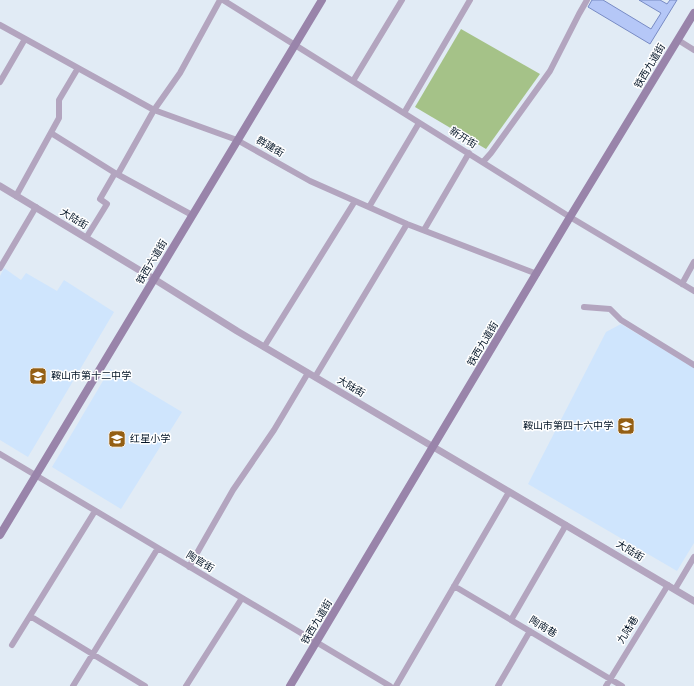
<svg xmlns="http://www.w3.org/2000/svg" width="694" height="686" font-family="'Nunito Sans','Noto Sans SC',sans-serif">
<style>
.built{fill:#cfe5fd}
.green{fill:#a5c288}
.building{fill:#b5c7f7;stroke:#788bc4}
.lines{fill:none;stroke-linecap:round;stroke-linejoin:round}
.minor{stroke:#b3a5bf;stroke-width:6}
.tertiary{stroke:#b3a5bf;stroke-width:7}
.secondary{stroke:#9984aa;stroke-width:8}
.labels{text-anchor:middle;dominant-baseline:central;stroke-width:3;stroke-linejoin:round;paint-order:stroke}
.street-label{font-size:10px;fill:#041527;stroke:#fff}
.poi-label{font-size:10px;fill:#041527;stroke:#fff;text-anchor:start}
</style>
<rect width="100%" height="100%" fill="#e1ebf5"/>
<path class="built" d="M4,268L21,280L26,273L57,291L64,280L114,312L28,457L0,440V276Z
M621,324L694,368V543L677,571L528,484L606,332Z
M110,369L182,412L121,509L52,467Z"/>
<path class="green" d="M461,29L540,74L486,149L415,107Z"/>
<path class="building" d="M592,0H603L651,29L661,13L639,0H660L667,4L670,0H677L650,44L588,7Z"/>
<g class="lines">
<path class="minor" d="M223,0L570,217L694,291
M0,25L154,110L237,140L310,181L407,224L537,274
M678,40L694,50
M353,81L402,0
M0,82L25,39
M404,113L470,0
M51,133L115,173L192,215
M483,162L491,153L550,71L579,14L587,0
M118,174L154,110L180,73L220,0
M16,196L59,118V100L78,68
M369,207L419,123
M424,230L469,153
M86,238L107,204L100,199L115,173
M0,268L36,207
M682,284L694,262
M584,307L610,309L621,320L694,365
M264,347L355,201
M315,377L407,224
M0,454L390,686
M189,567L233,490L274,430L308,373
M454,586L622,686
M675,589L694,557
M30,616L145,686
M511,620L566,525
M12,645L95,511
M73,686L158,548
M186,686L242,598
M396,686L509,492
M498,686L530,631
M606,686L668,585"/>
<path class="tertiary" d="M0,186L154,279L237,331L694,601"/>
<path class="secondary" d="M0,535L322,0
M290,686L570,217L694,13"/>
</g>
<defs>
<symbol id="school-square" viewBox="-11 -11 22 22"><rect x="-9" y="-9" width="18" height="18" rx="4" fill="#945f14" stroke="#fff"/><path d="M0-5L7-2L0 1L-7-2ZM-4 1L0 2.5L4 1V4Q0 6-4 4Z" fill="#fff"/></symbol>
</defs>
<g fill-rule="evenodd">
<use href="#school-square" x="28" y="366" width="20" height="20"/>
<use href="#school-square" x="616" y="416" width="20" height="20"/>
<use href="#school-square" x="107" y="429" width="20" height="20"/>
</g>
<g class="labels">
<g class="street-label">
<text transform="translate(650 66) rotate(-59)">铁西九道街</text>
<text transform="translate(463 138) rotate(32)">新开街</text>
<text transform="translate(270 147) rotate(30)">群建街</text>
<text transform="translate(74 219) rotate(31)">大陆街</text>
<text transform="translate(152 262) rotate(-59)">铁西六道街</text>
<text transform="translate(483 344) rotate(-59)">铁西九道街</text>
<text transform="translate(351 387) rotate(30)">大陆街</text>
<text transform="translate(630 551) rotate(31)">大陆街</text>
<text transform="translate(200 562) rotate(31)">陶官街</text>
<text transform="translate(317 622) rotate(-59)">铁西九道街</text>
<text transform="translate(543 627) rotate(31)">陶南巷</text>
<text transform="translate(628 630) rotate(-58)">九陆巷</text>
</g>
<g class="poi-label">
<text x="51" y="376">鞍山市第十二中学</text>
<text x="613" y="426" text-anchor="end">鞍山市第四十六中学</text>
<text x="130" y="439">红星小学</text>
</g>
</g>
</svg>
